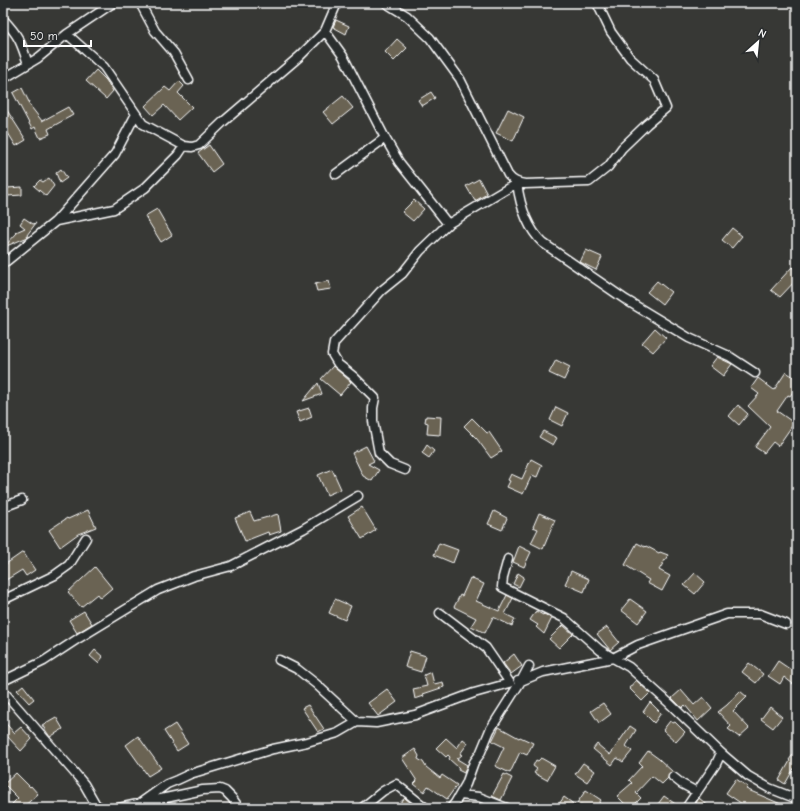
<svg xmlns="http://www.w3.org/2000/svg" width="800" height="811" font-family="'Comic Neue',sans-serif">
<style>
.building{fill:#6a6353;stroke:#fff}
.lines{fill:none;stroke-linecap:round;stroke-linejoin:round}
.minor-casing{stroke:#fff;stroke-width:11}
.minor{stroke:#2a2d2e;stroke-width:8}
</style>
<rect width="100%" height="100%" fill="#373835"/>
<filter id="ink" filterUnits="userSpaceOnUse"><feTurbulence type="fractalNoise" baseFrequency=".025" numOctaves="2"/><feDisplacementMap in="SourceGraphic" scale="8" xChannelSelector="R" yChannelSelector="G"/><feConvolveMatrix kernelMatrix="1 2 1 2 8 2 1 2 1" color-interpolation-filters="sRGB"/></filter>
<g filter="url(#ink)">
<path class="building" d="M336,20L349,26L346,34L333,27Z
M397,39L407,48L394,61L385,52Z
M96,70L106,80L113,91L106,99L86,81Z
M179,81L184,86L178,93L192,107L178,120L164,105L153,115L145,106L165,87L170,91Z
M22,88L29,102L28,103L42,121L68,107L73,115L48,129L50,134L40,138L35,127L32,129L13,93Z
M431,92L435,98L422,106L418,100Z
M343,96L353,108L333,124L323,112Z
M3,104L26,140L16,146L3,125Z
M508,109L524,117L513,141L496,133Z
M209,145L222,164L212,172L198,153Z
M61,169L67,178L60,183L56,173Z
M49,178L54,186L46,196L34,186L40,180L43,182Z
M479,179L487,194L475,201L466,186Z
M22,187V195L7,196V188Z
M414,200L424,209L413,221L402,212Z
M157,209L172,235L161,242L145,216Z
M24,218L33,224L36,223L27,235L28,237L4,247L17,233L16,232L25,228L20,224Z
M732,228L742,236L732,248L722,240Z
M586,250L602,257L596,270L580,262Z
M792,267L797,271V279L780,297L771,290Z
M329,281L331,289L317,291L315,284Z
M657,281L671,292L662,304L647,292Z
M655,328L666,338L653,352L642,343Z
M717,357L732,364L723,376L710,366Z
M556,360L570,367L564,380L549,373Z
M333,366L351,382L340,395L321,379Z
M786,372L797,379V386L790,396L788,395L777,411L794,423L778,446L773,442L764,453L755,447L770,427L748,406L759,394L751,388L758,378L774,390Z
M318,383L322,394L303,401Z
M738,405L748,414L739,425L729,416Z
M556,407L568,413L562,426L550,420Z
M309,408L312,417L300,422L296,412Z
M426,416L441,417L440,435L427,434L428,423L425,422Z
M472,418L487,433L489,432L502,451L491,458L477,439L464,426Z
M543,431L557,438L553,445L539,437Z
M427,445L434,451L429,458L422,453Z
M366,446L374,461L368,464L379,470L372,481L363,476L352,453Z
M531,459L542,465L537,477L532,475L523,494L507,487L510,481L508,480L511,474L522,479Z
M332,469L341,489L327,495L318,475Z
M362,507L376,530L362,539L348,516Z
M88,510L96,527L78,534L60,547L49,530L67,518L68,519Z
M494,511L507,518L502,530L488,524Z
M250,512L254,521L278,514L281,531L269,535L268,532L245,541L235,518Z
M539,513L555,520L543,549L531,543L538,529L533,527Z
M439,543L458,550L453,563L434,555Z
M637,543L645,547L646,546L659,553L660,552L668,555L659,570L670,576L662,591L647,583L649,580L625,565Z
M519,546L531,552L524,567L513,562Z
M23,552L35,570L26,576L22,570L6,580L3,576V566Z
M95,567L112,588L100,598L97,594L81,607L68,592Z
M571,571L589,579L584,592L565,584Z
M518,573L524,577L519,587L513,584Z
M695,573L705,582L695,594L684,585Z
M470,578L484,584L476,601L499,611L507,595L513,598L505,614L515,619L512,626L493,617L485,633L471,626L476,618L454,607L460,595L462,596Z
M335,599L351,606L345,620L329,613Z
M630,599L647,611L638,623L621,610Z
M84,611L92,624L77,633L69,620Z
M536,611L543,615L544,614L552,618L544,634L536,627L538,625L530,620Z
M563,625L573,634L559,648L549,639Z
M607,627L619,642L610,650L597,634Z
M95,650L103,657L98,663L90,656Z
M410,651L426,656L421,672L405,667Z
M514,654L522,666L511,674L503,663Z
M778,661L797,674V687L784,677L780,684L768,676Z
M749,663L763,674L756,683L742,672Z
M431,672L434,684L443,682L444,687L423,694L424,696L415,699L413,689L427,686L424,675Z
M636,680L650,693L642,701L629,688Z
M23,685L34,699L29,703L17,690Z
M387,689L397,702L378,716L368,703Z
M681,690L694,705L703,697L712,708L698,721L685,705L682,708L672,698Z
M740,691L747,697L733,711L749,728L739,737L728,729L731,726L718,712L727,705Z
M650,702L661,713L654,723L643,712Z
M603,703L611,714L599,723L591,711Z
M308,705L324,729L318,732L302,708Z
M770,707L782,717L773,728L761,719Z
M56,717L63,729L50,737L42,725Z
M3,720L14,733L21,727L32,739L21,751L7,736L3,739Z
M670,721L673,723L675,722L685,732L676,742L663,730Z
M175,724L188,744L177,751L164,731Z
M630,726L636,730L626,746L632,751L623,762L617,758L612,765L593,749L597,744L610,755Z
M499,727L519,738L520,737L533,743L527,755L520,752L510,773L495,766L504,747L492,741Z
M138,736L161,768L148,776L126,745Z
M446,738L457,748L463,739L468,743L460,754L462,755L457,759L467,765L464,773L458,770L459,768L449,759L450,757L448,755L446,757L436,748Z
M415,749L419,756L418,759L423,762L426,767L440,778L442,775L457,785L447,799L428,786L424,792L414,784L417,781L402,758Z
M797,749V766L796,765L785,784L779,780L790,761L789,760Z
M648,751L659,759L673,772L669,773L668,778L662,784L652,776L636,793L641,798L631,808H629L617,796L632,783L629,780L642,766L639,763Z
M541,758L555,766L547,780L534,773L537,769L533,766L536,760L538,761Z
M583,763L595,771L587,782L575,774Z
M16,773L30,787L31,786L38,794L22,808H15L12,804L18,798L4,784Z
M504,774L512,778L501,800L492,796Z
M736,779L748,787L746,789L790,808H751L742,804L726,793Z
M586,790L601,800L596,808H585L577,803Z
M664,796L681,808H655Z
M564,797L579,808H556Z
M405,798L417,808H394Z
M699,798L711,808H693Z"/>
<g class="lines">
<defs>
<path id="minor" d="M140,3L155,31L174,53L189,80
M337,3L325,31L343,56L385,138L399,162L448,224
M386,3L407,16L430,38L460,79L508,175C513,181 517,183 525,184L589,182L608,167L622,148L647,124L666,108L654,80L630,58L611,32L597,3
M3,19C19,36 21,42 28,64
M67,34L104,67L143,124L184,146L192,147L199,145L223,122L300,56L325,31
M3,79L38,58L67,34L113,3
M336,174L385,138
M56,221L114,209L145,188L178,155L184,146
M3,264L56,221L78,196L115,154L136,114
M405,470L390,464L379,453L373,421V408L375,398L353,376L338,364L332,354L334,343L381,291L402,274L420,251L448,224L517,183C520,205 527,228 543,243L626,300L689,338L729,356L755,373
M3,507L22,500
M3,600L55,575L69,565L86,538
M786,624L760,614H727L638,645L613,658L629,667L669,703L721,753L748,776L769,788L797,799
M279,660L297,669L316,684L357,722L376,723L415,715L474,693L510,683L486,648L440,613
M5,680L44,661L79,638L158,590L194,576L231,566L303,529L358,496
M518,681H521L529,666
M3,691L73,771L84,784L96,805L102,808
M673,777L682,784L697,792
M460,795L479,797L507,808
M139,804L167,784L177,780L190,774L273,749L307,742L338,733L357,722
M119,808L203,790L220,789L225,791L232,798L239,808
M362,808L383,791L396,784L426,808
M451,808L455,803L466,784L474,762L480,754L490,730L521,681L543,672L613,658L600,650L564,618L502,587L503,577L508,559
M686,808L716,764L721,753"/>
</defs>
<use href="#minor" class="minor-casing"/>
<use href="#minor" class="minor"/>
</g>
</g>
<rect width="800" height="811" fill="none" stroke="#2a2d2e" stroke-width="16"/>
<rect x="8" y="8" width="784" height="795" fill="none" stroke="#fff" stroke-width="1.5" filter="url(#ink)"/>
<g transform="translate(758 42) rotate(27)" stroke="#2a2d2e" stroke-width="3" paint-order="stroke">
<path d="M0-3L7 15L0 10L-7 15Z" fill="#ffffff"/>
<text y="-6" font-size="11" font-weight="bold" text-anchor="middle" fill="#ffffff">N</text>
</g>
<path d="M24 40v6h67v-6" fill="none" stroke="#ffffff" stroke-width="2"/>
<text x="30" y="40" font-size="12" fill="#ffffff" stroke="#2a2d2e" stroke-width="3" paint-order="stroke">50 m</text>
</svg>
